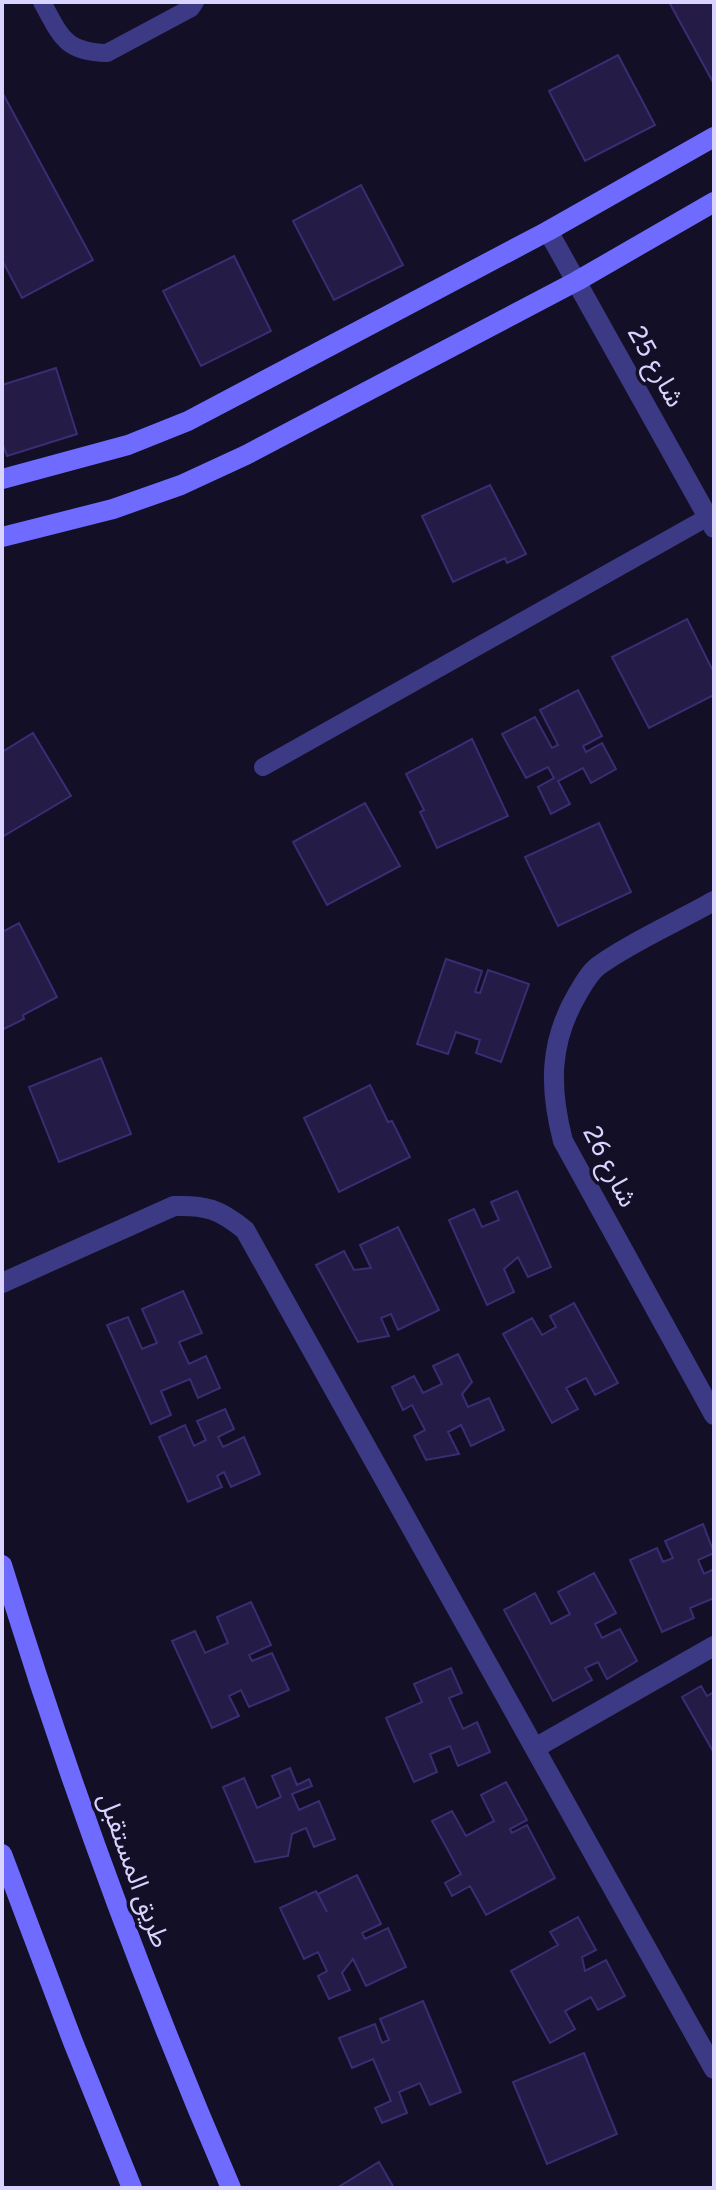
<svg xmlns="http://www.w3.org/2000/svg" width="716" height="2190" font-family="Overpass,'Noto Sans Arabic',sans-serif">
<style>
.building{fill:#241b47;stroke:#3b2d73;stroke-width:2}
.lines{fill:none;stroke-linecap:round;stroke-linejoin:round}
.lane{stroke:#3d3a85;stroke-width:18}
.street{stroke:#3d3a85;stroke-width:20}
.secondary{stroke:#6f6bff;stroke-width:20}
.labels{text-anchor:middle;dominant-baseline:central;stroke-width:7;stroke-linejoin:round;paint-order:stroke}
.street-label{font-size:26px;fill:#d9d4ff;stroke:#130f26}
</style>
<rect width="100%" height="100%" fill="#130f26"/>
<path class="building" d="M669,2H714V84Z
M618,55L655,125L585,161L549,91Z
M2,92L93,260L22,298L2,260Z
M361,185L403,265L334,300L293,221Z
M234,256L271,331L201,366L163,291Z
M56,368L77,434L7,456L2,442V385Z
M490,485L526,554L507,563L505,558L453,582L422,516Z
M687,619L714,673V695L649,728L612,657Z
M578,690L602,736L583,746L586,752L602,743L616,769L591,783L583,768L558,781L570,804L551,814L538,787L554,778L548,767L526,778L502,734L535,717L552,748L558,745L540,710Z
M33,733L71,796L2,837V752Z
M472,739L508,816L437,848L420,812L424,810L406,774Z
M365,803L400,866L327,905L293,842Z
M599,823L631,892L558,926L525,857Z
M19,923L57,997L23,1015L24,1019L2,1030V932Z
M446,959L482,971L475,992L480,993L488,970L529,984L501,1062L476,1053L480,1040L456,1032L448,1054L417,1044Z
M101,1058L131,1134L59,1162L29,1087Z
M370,1085L388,1122L392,1121L410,1157L339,1192L304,1118Z
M517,1191L551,1267L528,1277L518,1257L504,1269L514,1292L487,1305L449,1220L474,1209L482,1227L499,1220L491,1202Z
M398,1227L439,1310L398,1330L391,1314L381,1318L389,1336L358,1342L316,1265L344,1251L354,1270L371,1268L360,1245Z
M183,1291L202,1333L179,1342L189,1364L206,1356L220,1388L198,1398L190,1379L161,1391L171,1415L151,1424L107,1325L128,1317L142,1349L157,1343L142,1309Z
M574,1303L618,1383L595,1395L586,1378L566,1388L578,1409L552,1423L503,1334L532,1318L542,1335L556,1327L550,1316Z
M458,1354L472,1382L462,1394L468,1407L489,1398L504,1430L471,1446L461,1425L448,1432L459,1454L426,1460L414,1436L425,1430L412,1405L403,1410L392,1387L414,1376L423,1393L442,1384L433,1366Z
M225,1409L234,1429L218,1437L223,1447L244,1437L260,1474L231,1487L224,1472L217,1476L222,1487L188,1502L159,1437L185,1425L194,1446L206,1440L197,1421Z
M703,1524L714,1553L698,1560L704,1574L714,1569V1598L690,1608L694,1618L662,1632L630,1560L657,1548L663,1562L673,1558L665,1541Z
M594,1573L616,1613L595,1624L602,1638L620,1629L637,1661L607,1679L598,1662L585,1668L592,1680L553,1701L504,1610L535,1593L551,1624L570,1614L558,1592Z
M251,1602L271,1645L249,1655L252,1661L272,1653L289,1690L249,1707L241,1690L229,1696L239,1716L212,1728L172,1641L195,1631L205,1653L228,1643L217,1617Z
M451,1668L462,1693L449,1698L463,1729L477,1722L490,1752L458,1766L450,1746L430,1754L437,1772L414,1782L386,1718L422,1702L414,1684Z
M701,1686L707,1696L714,1692V1753L682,1697Z
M290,1768L297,1785L309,1779L312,1786L292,1794L299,1810L319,1801L335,1839L314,1847L306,1828L292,1834L288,1856L255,1862L223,1787L244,1778L257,1808L281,1797L272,1776Z
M506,1782L527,1820L510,1829L512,1833L527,1825L555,1878L486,1915L470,1886L452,1896L445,1883L461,1874L432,1821L452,1811L466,1836L494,1821L481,1795Z
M357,1875L381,1924L362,1933L365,1939L388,1928L406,1967L366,1986L353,1959L342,1973L350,1990L329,1999L318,1976L327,1971L318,1952L304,1959L280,1908L316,1891L327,1912L318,1894Z
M578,1917L596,1950L582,1957L585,1971L606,1960L625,1996L598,2010L591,1997L565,2011L575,2029L550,2043L511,1971L558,1945L550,1932Z
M423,2001L461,2092L430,2105L420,2083L399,2092L407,2113L382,2123L375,2108L391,2101L373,2059L352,2068L339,2038L375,2024L382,2043L389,2040L380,2019Z
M584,2053L617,2134L547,2164L513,2082Z
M379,2162L394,2188H337Z"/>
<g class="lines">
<path class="lane" d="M42,2C61,36 64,52 107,53L191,8L195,2
M263,767L708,517"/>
<path class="street" d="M548,231L714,528
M714,901C679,921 633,941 601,964C591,970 584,983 578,993C549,1042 549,1087 563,1141L714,1415
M2,1283L174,1206C206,1205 219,1209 245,1230L714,2069
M535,1748L714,1646"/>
<path class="secondary" d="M2,479L128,445L188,421L548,231L714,137
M2,537L113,509L181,485L246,455L577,281L714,202
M2,1565C67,1777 143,1984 231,2188
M2,1854L73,2042L132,2188"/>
</g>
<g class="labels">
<g class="street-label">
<text transform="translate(654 367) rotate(61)">شارع 25</text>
<text transform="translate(608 1167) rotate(63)">شارع 26</text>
<text transform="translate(132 1871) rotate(70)">طريق المستقبل</text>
</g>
</g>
<rect width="716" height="2190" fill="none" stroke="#d9d4ff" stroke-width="8"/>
</svg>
